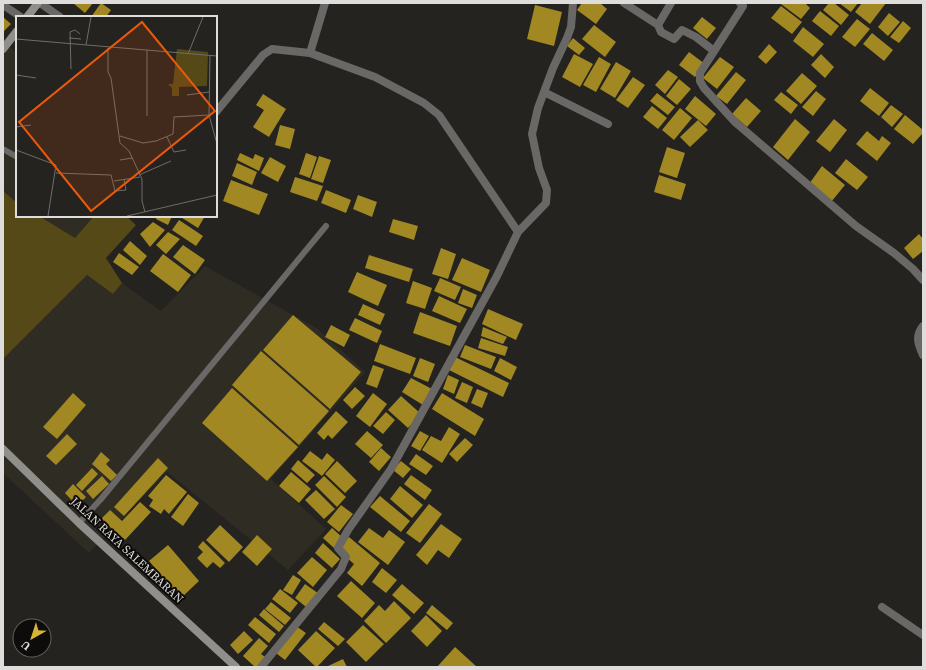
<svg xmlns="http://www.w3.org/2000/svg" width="926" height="670" font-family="'Source Serif 4',serif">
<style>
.built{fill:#2f2c23}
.green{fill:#564918}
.building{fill:#a18823}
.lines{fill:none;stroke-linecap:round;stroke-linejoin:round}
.lane{stroke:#696866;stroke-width:6}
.street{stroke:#696866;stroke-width:8}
.secondary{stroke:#908f8c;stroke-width:8}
.labels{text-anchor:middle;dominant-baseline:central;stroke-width:4;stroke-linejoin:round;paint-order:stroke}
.street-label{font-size:12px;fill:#dedddb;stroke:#0d0c0a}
.inset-road{fill:none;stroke:#6e6d6a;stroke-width:1}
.view{fill:#e8590c;fill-opacity:0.15;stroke:#e8590c;stroke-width:2}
.inset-edge{fill:none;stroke:#dedddb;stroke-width:2}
</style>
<rect width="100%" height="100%" fill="#24231f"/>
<path class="built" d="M3,42L17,53V203L3,191Z
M39,216H94L75,238Z
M205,266L318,329L365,372L271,479L326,529L288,570L167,472L89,553L3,473V359L87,275L113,294L122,283L161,311Z"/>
<path class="green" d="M3,191L17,203V216H39L75,238L94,216H126L136,225L106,258L122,283L113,294L87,275L3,359Z"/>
<path class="building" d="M73,3H93L85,13Z
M101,3L111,10L106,17H91Z
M582,3H600L607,9L596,24L577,10Z
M782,3H805L810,8L801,19L781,4Z
M829,3H834L849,15L841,25L823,10Z
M839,3H858L851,12Z
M862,3H886L870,24L855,12Z
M535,5L562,12L554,46L527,39Z
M781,6L802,22L792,34L771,18Z
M820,11L839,26L831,36L812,21Z
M889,13L900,22L888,36L878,27Z
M3,17L11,24L3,32Z
M702,17L716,28L707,39L693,28Z
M857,19L870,29L855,47L842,37Z
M903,21L911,28L899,43L890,37Z
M594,25L616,42L605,57L582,39Z
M803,27L824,44L813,57L793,41Z
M872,33L893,50L884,61L863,44Z
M573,38L585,48L579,55L567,46Z
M769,44L777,52L766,64L758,57Z
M689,52L705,64L695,77L679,65Z
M574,54L593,64L580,87L562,77Z
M821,54L834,67L825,78L811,65Z
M599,57L611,64L596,92L583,85Z
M720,57L734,67L717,89L703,78Z
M616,62L631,71L615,98L600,89Z
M668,70L678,77L665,94L655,85Z
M736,72L746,80L727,104L716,96Z
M802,73L817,86L801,104L786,91Z
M633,77L645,85L628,108L616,100Z
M679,79L691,89L677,105L666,96Z
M870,88L889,103L879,116L860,101Z
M816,91L826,99L813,116L802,107Z
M781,92L798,105L791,114L774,100Z
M657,93L675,107L668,115L650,101Z
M263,94L286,109L269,137L253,127L264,110L256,105Z
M695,96L716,114L706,126L685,109Z
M746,98L761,111L747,127L732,114Z
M891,105L903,114L892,127L881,117Z
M652,106L667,118L658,129L643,117Z
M680,108L692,118L674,140L662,130Z
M905,115L923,130V133L913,144L894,129Z
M795,119L810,132L788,160L773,147Z
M834,119L847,130L830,152L816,141Z
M698,120L708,130L690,147L680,137Z
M280,125L295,129L290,149L275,145Z
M867,131L879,141L882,136L891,143L877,161L856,144Z
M667,147L685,153L677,178L659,172Z
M240,153L253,159L255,154L264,158L259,171L237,160Z
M306,153L317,157L310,178L299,174Z
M319,156L331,160L323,183L311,179Z
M270,157L286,166L278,182L261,173Z
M846,159L868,177L857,190L835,173Z
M237,163L257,172L252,185L232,176Z
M822,166L845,185L831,202L809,184Z
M659,175L686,184L681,200L654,192Z
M295,177L323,186L317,201L290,192Z
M231,180L268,194L259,215L223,201Z
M326,190L351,200L346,213L321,203Z
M358,195L377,202L372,217L353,209Z
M157,216H172L168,225L156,219Z
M179,216H205L198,228Z
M393,219L418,226L414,240L389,232Z
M179,220L203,236L196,246L172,230Z
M153,222L165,230L150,247L140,234Z
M168,232L180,239L166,254L156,245Z
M919,234L923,239V251L913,259L904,248Z
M130,241L147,256L140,265L123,250Z
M183,245L205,260L195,274L173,257Z
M441,248L456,254L448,279L432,274Z
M119,253L139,267L132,275L113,262Z
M163,254L191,275L178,292L150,271Z
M369,255L413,269L409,282L365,268Z
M462,258L490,270L481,292L452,280Z
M357,272L387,285L378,306L348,292Z
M440,278L461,287L455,300L434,291Z
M413,281L432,288L425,309L406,303Z
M463,289L477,295L472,308L458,303Z
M439,296L467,309L460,323L432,311Z
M363,304L385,314L380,325L358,315Z
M488,309L523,324L516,340L482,324Z
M420,312L457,326L450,346L413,333Z
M293,315L361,372L330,409L263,350Z
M355,318L382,331L377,343L349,330Z
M331,325L350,335L344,347L325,337Z
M483,327L507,337L503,344L481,336Z
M481,338L508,347L505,356L478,348Z
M380,344L416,358L410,374L374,361Z
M465,345L496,357L491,369L460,357Z
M261,351L329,411L299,445L232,385Z
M455,357L509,383L503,397L449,370Z
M420,358L435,364L428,382L413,376Z
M500,358L517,367L511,380L494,371Z
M373,365L384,369L377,388L366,384Z
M448,375L459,380L454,394L443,389Z
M411,378L432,389L423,405L402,392Z
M462,382L473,387L467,403L455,398Z
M355,387L365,396L352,409L343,400Z
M232,388L298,447L267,481L202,423Z
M477,389L488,393L482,408L471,403Z
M73,393L86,405L57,439L43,427Z
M373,393L387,404L370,427L356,416Z
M442,393L484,419L475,436L432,409Z
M401,396L421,414L408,428L388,410Z
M336,411L348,422L332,439L328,435L324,440L317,433Z
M386,412L395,420L383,434L373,426Z
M449,427L460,434L442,463L422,450L431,436L441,441Z
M367,431L383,445L371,458L355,444Z
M420,431L429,436L420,451L411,446Z
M67,434L77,444L56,465L46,456Z
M465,438L473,445L457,462L449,454Z
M381,448L391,457L379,471L369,462Z
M310,451L322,460L327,453L335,460L322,476L302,461Z
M101,452L110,460L106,464L117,475L111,481L92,464Z
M416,454L433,466L426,475L409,464Z
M158,458L168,468L124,516L114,507Z
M298,460L315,475L307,483L291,469Z
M337,461L357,481L345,493L325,474Z
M401,461L411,469L403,478L393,470Z
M92,468L98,474L82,491L76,485Z
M291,472L311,489L299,503L279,486Z
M166,475L187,492L169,514L164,509L161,514L149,506L153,500L148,496Z
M411,475L432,490L425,500L404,484Z
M102,476L109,484L93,499L86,491Z
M324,476L346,497L337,507L315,485Z
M73,484L86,497L77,506L65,493Z
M400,486L423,505L412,518L390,499Z
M316,490L335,509L324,519L305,500Z
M188,494L199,503L183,526L171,517Z
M380,496L410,521L401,532L370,507Z
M140,502L151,512L125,540L101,519L110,510L122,521Z
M429,504L442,514L420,543L406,533Z
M341,505L353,514L339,532L327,522Z
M441,524L462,539L449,558L438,550L427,565L416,555Z
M220,525L243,547L229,562L206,540Z
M332,528L343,538L334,548L323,538Z
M369,528L383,538L389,530L405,542L388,565L358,542Z
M257,535L272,549L257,566L242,552Z
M349,537L380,563L362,586L347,573L354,564L338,550Z
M203,541L225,563L220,568L213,562L207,568L197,558L203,552L198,547Z
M323,543L340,559L332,568L315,553Z
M168,545L199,581L181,598L149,561Z
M312,557L327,570L313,587L297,573Z
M382,568L397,580L386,593L372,582Z
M293,575L301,580L292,595L283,590Z
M351,581L375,603L362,618L337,596Z
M305,584L322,596L311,611L295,598Z
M402,584L424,603L414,614L392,595Z
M280,589L298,603L290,613L272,599Z
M394,601L411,618L386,643L364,621L379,605L385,611Z
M271,602L291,618L285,625L265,609Z
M432,605L453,623L447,630L426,613Z
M264,609L284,626L279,632L259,615Z
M426,615L442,631L427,647L411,631Z
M255,617L276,634L269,643L248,625Z
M324,622L345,639L338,646L318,629Z
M293,624L306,633L285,660L272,650Z
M363,625L384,644L366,662L346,642Z
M244,631L253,640L238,654L230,645Z
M316,631L335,648L317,667H316L298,650Z
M259,638L268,646L261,654L268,659L261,667H255L243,656Z
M455,647L477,667H437Z
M343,659L347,667H326Z"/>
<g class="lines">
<path class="lane" d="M3,149L17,157
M79,523L101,499L326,226"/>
<path class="street" d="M40,3L60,17
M624,3L658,25L661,32L674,39L682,30L696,37L714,51
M740,3L743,6L700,73V81L704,88L735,122L856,226L894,253L913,269L923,280
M3,5L21,17
M658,25L671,3
M310,53L325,3
M544,92L608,124
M216,112L263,55L272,49L310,53L375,77L424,103L439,115L518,232
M923,326C915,336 918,344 923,355
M882,607L923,635
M261,667L341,569L346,557L338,548L348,530L391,469L497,276L518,232L546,203L547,190L539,168L532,134L538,108L553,68L567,38L571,27L573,3"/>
<path class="secondary" d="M27,17L38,3
M3,49L17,31
M3,449L79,523L236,667"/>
</g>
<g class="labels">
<g class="street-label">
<text transform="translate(127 550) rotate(43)">JALAN RAYA SALEMBARAN</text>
</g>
</g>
<g transform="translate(16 16)">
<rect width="201" height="201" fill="#24231f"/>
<path d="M161,33L192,36L191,70L163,71V80H156V72L152,68H157Z" fill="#564918"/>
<path class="inset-road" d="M53,22L65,23M0,23L201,40M70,29L75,1M92,32V56L95,62L104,127L113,135L126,163V185L129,196M172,38L187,1M194,39L193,99L201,128M55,53L54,16L59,14L64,18M0,59L20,62M171,79L193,76M131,100V34M0,111L15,109M104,120L127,127L140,125L157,118L158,101L193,99M151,121L158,136L170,134M0,134L40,149L32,200M104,144L116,142M40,157L95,159L99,175L110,174L108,163M123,159L155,145M98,165L124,161M111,200L201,179"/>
<path class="view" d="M126,6L199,95L75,195L3,106Z"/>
<rect width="201" height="201" class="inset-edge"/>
</g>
<rect width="926" height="670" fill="none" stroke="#dedddb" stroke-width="8"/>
<g transform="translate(32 638) rotate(219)"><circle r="19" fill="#0d0c0a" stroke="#61605e"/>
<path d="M0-3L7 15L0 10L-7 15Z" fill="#d6b534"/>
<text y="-6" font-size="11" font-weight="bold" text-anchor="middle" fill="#dedddb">U</text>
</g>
</svg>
